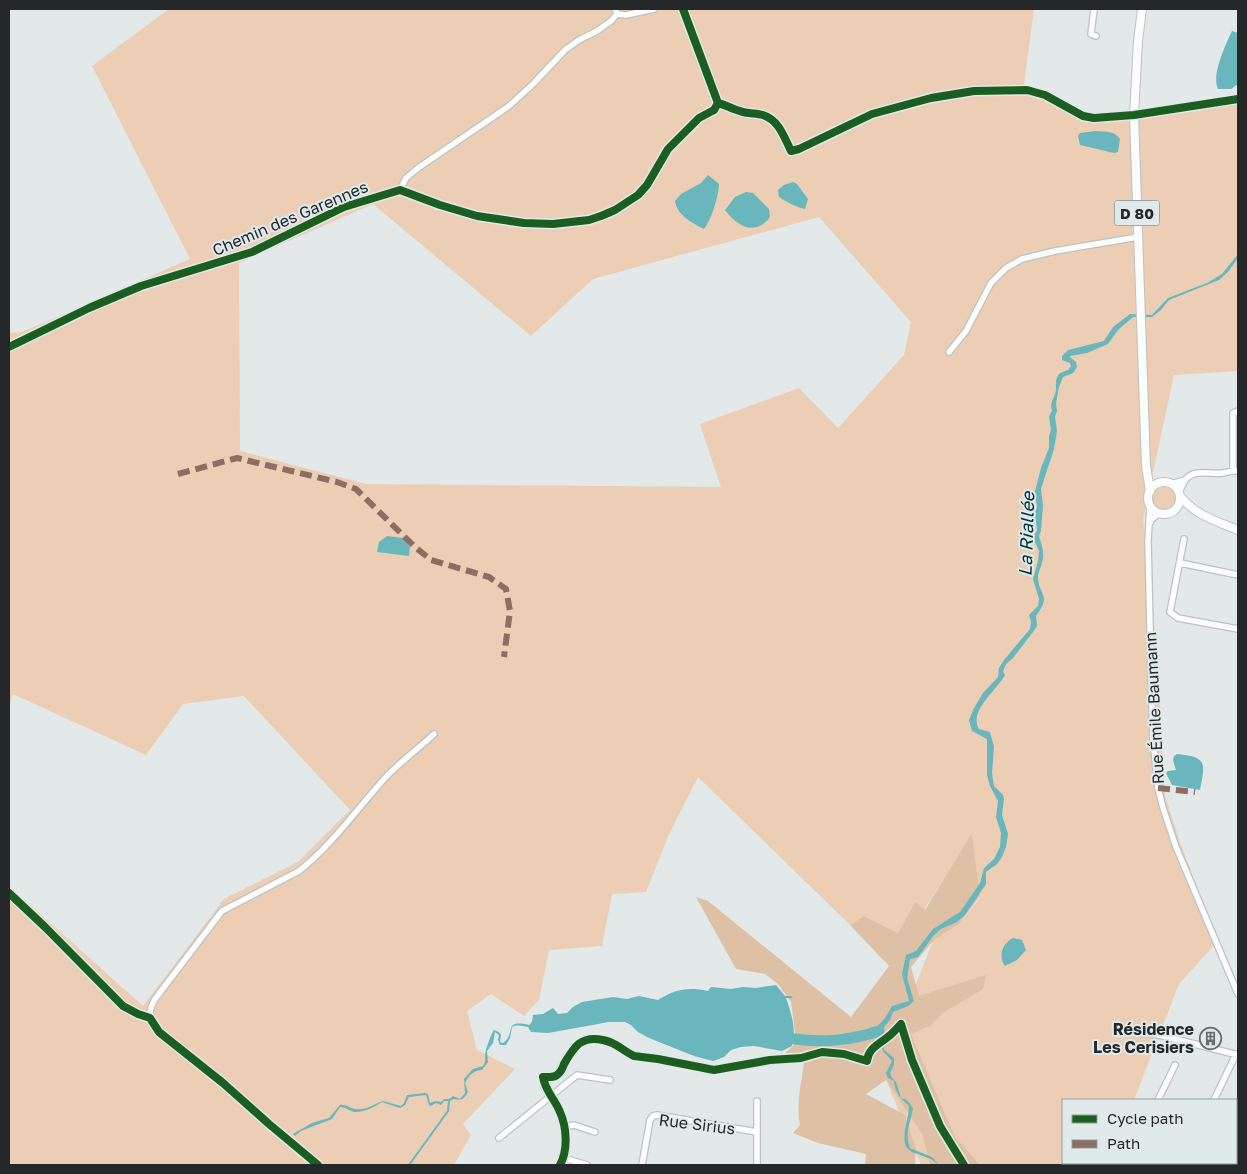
<svg xmlns="http://www.w3.org/2000/svg" width="1247" height="1174" font-family="'Golos Text',sans-serif">
<style>
.green{fill:#ebceb4;fill-rule:evenodd}
.forest{fill:#dec0a4}
.water{fill:#69b6bd}
.lines{fill:none;stroke-linecap:round;stroke-linejoin:round}
.stream{stroke:#69b6bd;stroke-width:2}
.river{stroke:#69b6bd;stroke-width:11}
.minor-casing{stroke:#bdc2c2;stroke-width:8}
.major-casing{stroke:#bdc2c2;stroke-width:10}
.minor{stroke:#fbfcfc;stroke-width:5.5}
.major{stroke:#fbfcfc;stroke-width:8}
.quiet{stroke:#8d6e63;stroke-width:6;stroke-dasharray:12 6;stroke-linecap:butt}
.cycleway-casing{stroke:#e0eaeb;stroke-width:11}
.cycleway{stroke:#1b5e20;stroke-width:8}
.labels{text-anchor:middle;dominant-baseline:central;stroke-width:4;stroke-linejoin:round;paint-order:stroke}
.shield{fill:#e0eaeb;stroke:#5c6262;stroke-width:1}
.shield-label{font-size:15px;font-weight:bold;fill:#242828}
.street-label{font-size:16px;fill:#242828;stroke:#e0eaeb}
.poi-label{font-size:16px;font-weight:bold;fill:#242828;stroke:#e0eaeb;text-anchor:end}
.water-label{font-size:18px;font-style:italic;fill:#003337;stroke:#e0eaeb}
</style>
<rect width="100%" height="100%" fill="#e3e8e8"/>
<path class="green" d="M169,9H1034L1024,84L1088,122L1140,119L1238,100V371L1174,375L1143,519L1157,652L1165,796L1180,842L1217,942L1179,984L1134,1100H1063V1163H1200L1207,1165H921L886,1080L912,994L933,941L959,924L980,898L972,834L924,910L915,902L898,933L864,916L850,925L698,777L669,834L646,892L612,894L602,946L549,950L539,1000L524,1016L491,994L467,1011L477,1050L515,1069L463,1124L471,1135L454,1165H9V886L143,1006L224,899L298,862L350,810L244,696L183,704L146,755L13,694L9,707V333L22,332L190,259L92,66ZM373,204L531,336L593,279L819,217L911,322L904,355L838,428L799,388L700,424L721,487L366,484L240,451L239,263Z
M1152 499a12 12 0 1 1 24 0a12 12 0 1 1-24 0Z"/>
<path class="forest" d="M972,833L980,896L959,924L933,941L911,967L919,996L986,975L983,989L943,1013L930,1026L911,1034L955,1137L980,1165H930L922,1134L886,1080L866,1094L905,1115L916,1149L915,1165H865L866,1154L818,1143L793,1133L800,1125C796,1104 801,1084 804,1063V1059L801,1055L785,1053L793,1046L796,1039L791,1002L778,984L765,974L736,969L696,897L708,901L851,1017L889,966L850,925L864,916L898,933L915,902L925,910Z"/>
<path class="water" d="M1232,31L1238,33V84L1231,89H1218C1211,75 1226,44 1232,31Z
M1095,131C1104,132 1114,130 1120,139L1118,152L1114,153L1080,145L1078,136L1080,133Z
M708,175L719,184C719,195 711,221 704,229C692,223 677,215 675,201L681,194L701,183Z
M793,182L797,184L808,199L805,209C798,208 785,201 779,197L778,190L784,185Z
M746,192L753,193L769,209L770,217C755,237 737,226 725,210L735,197Z
M1238,254V258L1228,272L1219,280L1169,300L1161,310L1152,317H1133L1118,330L1108,344L1087,353L1070,356V357L1076,362L1077,367L1073,373L1063,377L1059,387L1056,403L1057,411L1055,417L1057,431L1054,449L1041,489L1043,505L1041,531L1039,536C1042,546 1045,553 1042,563C1041,567 1039,571 1038,575C1037,595 1053,593 1036,616L1037,625L1036,628L1013,658L1006,664L1003,671L1005,675C998,689 968,711 979,729L990,732L994,747L992,773L994,786L1003,795L1004,799L1002,815L1008,834L1006,847L1002,857L997,864L986,872V884L965,915L957,922L941,929L934,935L918,957L910,959L907,978L914,1001L908,1006L893,1012L890,1020L881,1031L882,1039L880,1041L876,1028L885,1018L892,1006L909,1001L902,974L906,955L916,951L933,929L960,912L980,883L984,868L994,859L1000,847L1001,833L996,817L998,801L990,786L987,775V739L972,731L969,720L974,708L983,693L998,677L999,668L1004,660L1030,629L1031,622L1029,615L1038,606L1039,599L1033,579L1038,561L1039,551L1033,538L1037,530L1035,513L1037,507L1035,491L1041,468L1049,448V436L1051,430L1049,416L1052,411C1049,402 1055,398 1056,390C1056,382 1055,379 1060,373L1068,370L1071,366L1070,363L1062,360V356L1068,350L1104,341L1113,327L1130,314L1152,315L1168,298L1207,283L1222,274Z
M387,536L403,538L410,547L409,556L377,552L379,542Z
M1177,754C1208,757 1205,763 1200,790L1172,785L1166,773L1168,771L1176,770L1173,760L1174,756Z
M1013,938L1022,940L1026,950L1017,960L1005,966C998,957 1002,943 1013,938Z
M776,985L785,996H791L793,998H786C791,1012 797,1031 792,1046L782,1051L754,1046L741,1047L731,1050L724,1057L713,1061L694,1056L649,1038L638,1032L631,1025L625,1022H609L548,1033L531,1032L528,1027C523,1026 517,1024 512,1027L510,1038L506,1045H500L498,1040L499,1035L495,1032L493,1043L487,1051L488,1062L482,1070C474,1070 469,1075 465,1083L468,1092C464,1099 461,1101 454,1099L449,1101H444L441,1105L436,1103L431,1106L429,1105L426,1095L409,1097L405,1105L400,1108L382,1102C375,1107 364,1112 355,1112C349,1111 346,1107 340,1107L332,1119L301,1131L295,1136L293,1134L312,1123L329,1118L340,1105C346,1104 349,1108 355,1109C365,1111 374,1104 383,1101L401,1106L404,1103L407,1095L425,1093L428,1094L430,1103L436,1101L441,1102L444,1099H449L453,1096L460,1099L465,1093L464,1079L473,1069L483,1066C487,1060 484,1056 486,1050C487,1046 492,1032 494,1030L499,1032L501,1035L500,1042L503,1043C517,1033 502,1019 529,1025L532,1022L533,1015L543,1014L553,1008L558,1014L567,1013L573,1007L582,1002L613,997L627,999L639,996L658,1000C676,989 688,987 708,991L711,987L731,989L743,987L756,988Z
M883,1042L884,1050L894,1058V1065L890,1073L892,1078L896,1082L901,1098L907,1100L913,1108C911,1123 904,1132 910,1148L932,1157L939,1165L931,1159L912,1152L906,1147C901,1133 909,1120 909,1106C900,1098 895,1093 894,1081L888,1078L886,1073L892,1061L883,1051L880,1043Z"/>
<g class="lines">
<path class="stream" d="M409,1165L448,1111L449,1101"/>
<path class="river" d="M795,1039C822,1043 853,1040 879,1031"/>
<defs>
<path id="minor" d="M615,9L617,14L626,15L654,9
M683,9L718,103C726,105 732,109 740,111C747,114 756,113 763,115C779,120 784,137 791,151L799,149L872,114L931,98L974,91L1027,90L1045,95L1083,116L1094,118L1134,115L1238,99
M1094,9L1091,34L1096,36
M400,190L406,178L418,168L509,106L533,84L565,50L579,40L597,31L611,21L617,14
M9,347L89,308L141,286L252,252L344,207L400,190L440,205L477,216L524,223L553,224L589,220L601,216L615,210L638,195L647,185L668,149L699,118L714,110L718,103
M949,352L966,331L991,283L1006,268L1022,259L1055,251L1138,237
M1233,470V413L1238,411
M1185,480C1195,468 1209,475 1223,473C1229,472 1232,470 1238,471
M1171,484L1185,480L1179,492
M1150,505L1148,541L1151,671L1153,739L1158,788L1163,808L1176,847L1238,994
M1149,525L1151,520L1159,513
M1184,539L1170,612L1178,618L1238,629
M1180,563L1238,575
M1130,1032L1159,1035L1238,1055
M544,1087C561,1109 574,1138 560,1165
M1158,1100L1175,1065
M1214,1100L1236,1054
M757,1101V1132
M564,1127L574,1125L595,1132
M499,1138L577,1075L610,1080
M564,1158L587,1165
M318,1165C281,1136 247,1103 210,1073C197,1062 160,1037 153,1024C147,1014 151,1007 155,999L222,911L299,871C332,845 357,809 385,778C400,762 418,749 434,734
M642,1165L650,1120L653,1116L657,1115L757,1132V1165"/>
<path id="major" d="M1142,9L1138,41L1134,115L1146,466L1150,491
M1148 498a16 16 0 1 1 32 0a16 16 0 1 1-32 0Z
M1180,496C1195,515 1216,521 1238,530"/>
</defs>
<use href="#minor" class="minor-casing"/>
<use href="#major" class="major-casing"/>
<use href="#minor" class="minor"/>
<use href="#major" class="major"/>
<path class="quiet" d="M178,474L237,458L337,482L356,489L415,547L431,560L489,577L506,589L510,611L504,657
M1158,788L1195,792"/>
<defs>
<path id="cycleway" d="M683,9L718,103C726,105 732,109 740,111C747,114 756,113 763,115C779,120 784,137 791,151L799,149L872,114L931,98L974,91L1027,90L1045,95L1083,116L1094,118L1134,115L1238,99
M9,347L89,308L141,286L252,252L344,207L400,190L440,205L477,216L524,223L553,224L589,220L601,216L615,210L638,195L647,185L668,149L699,118L714,110L718,103
M9,893L45,927L123,1006L138,1014L150,1018L159,1032L223,1083L269,1124L318,1165
M901,1024L912,1060L940,1126L964,1165
M560,1165C568,1150 567,1128 560,1112C555,1099 545,1091 543,1077C548,1077 555,1078 558,1074C561,1072 563,1067 564,1064C574,1047 581,1035 603,1040C618,1043 621,1050 634,1056L658,1059L714,1070L770,1060L801,1058L822,1052L844,1054L867,1061C868,1048 880,1044 889,1036C893,1033 897,1028 901,1024"/>
</defs>
<use href="#cycleway" class="cycleway-casing"/>
<use href="#cycleway" class="cycleway"/>
</g>
<defs>
<symbol id="building-ring" viewBox="-11 -11 22 22"><circle r="9.5" fill="#e0eaeb" stroke="#676b6b" stroke-width="1.5"/><path d="M-4-6H4V6H1V3H-1V6H-4ZM-2.5-4.3h1.7v1.8h-1.7ZM.8-4.3h1.7v1.8H.8ZM-2.5-1h1.7V.8h-1.7ZM.8-1h1.7V.8H.8Z" fill="#676b6b"/></symbol>
</defs>
<g fill-rule="evenodd">
<use href="#building-ring" x="1198" y="1026" width="25" height="25"/>
</g>
<g class="labels">
<rect class="shield" x="1114.5" y="200.5" width="45" height="25" rx="4"/>
<g class="shield-label">
<text x="1137" y="213">D 80</text>
</g>
<g class="street-label">
<text transform="translate(290 218) rotate(-23)">Chemin des Garennes</text>
<text transform="translate(1154 708) rotate(-93)">Rue Émile Baumann</text>
<text transform="translate(697 1124) rotate(7)">Rue Sirius</text>
</g>
<g class="poi-label">
<text x="1194" y="1029">Résidence<tspan x="1194" dy="18">Les Cerisiers</tspan></text>
</g>
<g class="water-label">
<text transform="translate(1026 534) rotate(-88)">La Riallée</text>
</g>
</g>
<rect width="1247" height="1174" fill="none" stroke="#242828" stroke-width="20"/>
<rect x="1062" y="1099" width="175" height="65" fill="#e0eaeb" stroke="#959c9d"/>
<rect x="1072" y="1115" width="25" height="8" fill="#1b5e20" stroke="#959c9d"/>
<text x="1107" y="1124" font-size="15" fill="#242828">Cycle path</text>
<rect x="1072" y="1140" width="25" height="8" fill="#8d6e63" stroke="#959c9d"/>
<text x="1107" y="1149" font-size="15" fill="#242828">Path</text>
</svg>
